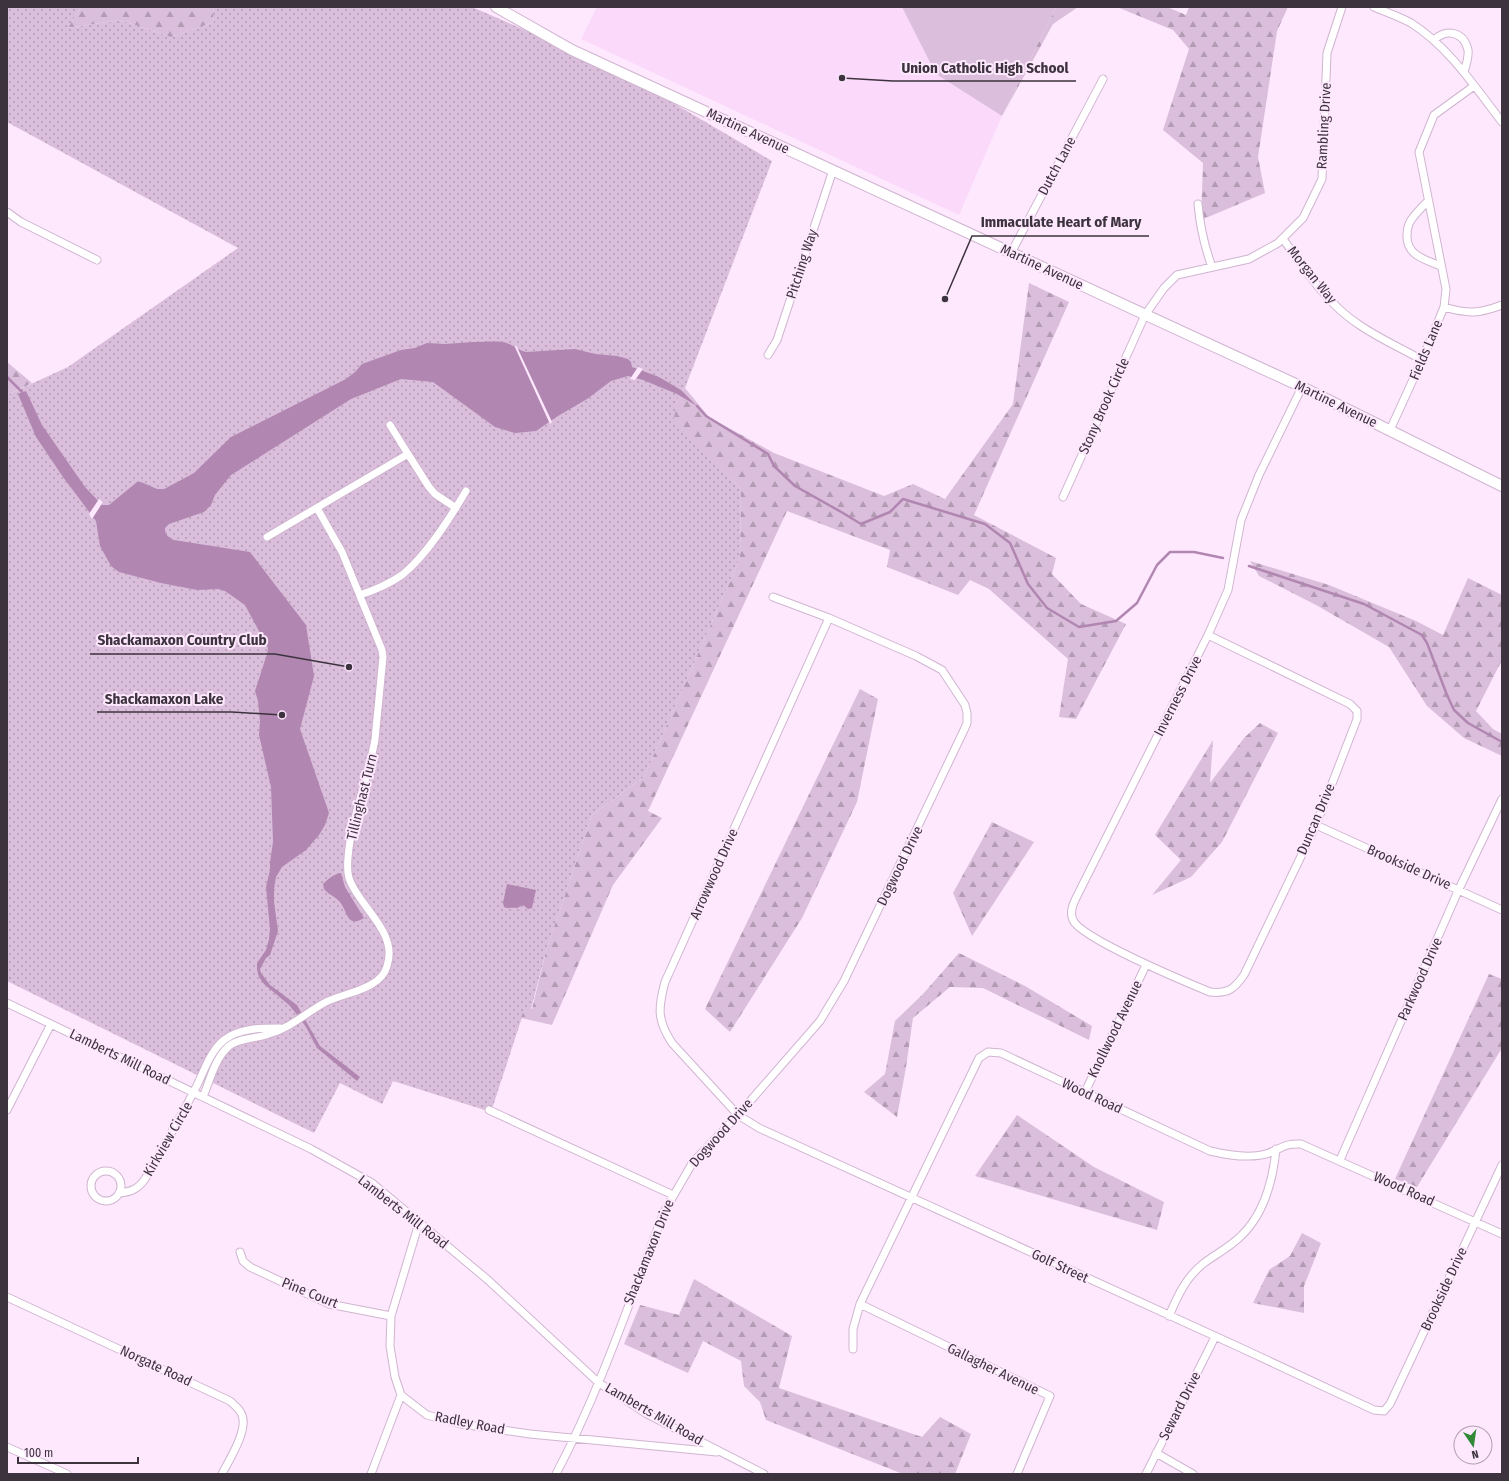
<svg xmlns="http://www.w3.org/2000/svg" width="1509" height="1481" font-family="'Fira Sans Condensed',sans-serif">
<style>
.built{fill:#fad9fb}
.grass{fill:url(#grass-dots)}
.forest{fill:url(#forest-firs)}
.park{fill:#dabedb}
.water{fill:#b187b2}
.pier{fill:#fee8fe}
.lines{fill:none;stroke-linecap:round;stroke-linejoin:round}
.stream{stroke:#b187b2;stroke-width:2.5}
.minor-casing{stroke:#d0b5d0;stroke-width:9}
.secondary-casing{stroke:#d0b5d0;stroke-width:12}
.minor{stroke:#fff;stroke-width:7}
.secondary{stroke:#fff;stroke-width:10}
.labels{text-anchor:middle;dominant-baseline:central;stroke-width:4;stroke-linejoin:round;paint-order:stroke}
.street-label{font-size:14px;fill:#3d333e;stroke:#fee8fe}
.leader{fill:none;stroke:#3d333e;stroke-width:1.5}
.callout-dot{fill:#3d333e;stroke:#fee8fe;stroke-width:1.5}
.callout-label{font-size:15px;text-anchor:middle;font-weight:bold;fill:#3d333e;stroke:#fee8fe;stroke-width:4;stroke-linejoin:round;paint-order:stroke}
</style>
<defs>
<pattern id="grass-dots" width="8" height="8" patternUnits="userSpaceOnUse"><rect width="8" height="8" fill="#dabedb"/><path d="M2 2h.1M6 6h.1" fill="none" stroke="#b29bb3" stroke-width="1.8" stroke-linecap="round"/></pattern>
<pattern id="forest-firs" width="22" height="20" patternUnits="userSpaceOnUse"><rect width="22" height="20" fill="#dabedb"/><path d="M5 1l3.5 6h-7zM16 11l3.5 6h-7z" fill="#b29bb3"/></pattern>
</defs>
<rect width="100%" height="100%" fill="#fee8fe"/>
<path class="built" d="M597,7H1056L1002,116L959,215L581,39Z"/>
<path class="grass" d="M7,7H81L68,28L120,20L171,37L214,22L213,7H472L557,44L668,100L772,161L685,388L678,398L674,423L741,489L740,558L644,777L592,815L546,951L531,1009L525,1008L491,1112L393,1081L382,1104L340,1083L314,1133L7,981V395L68,367L238,248L7,122Z"/>
<path class="forest" d="M81,7H213L214,22L171,37L120,20L68,28Z
M1056,7H1078L1053,24L1002,116Z
M1117,7H1167L1186,15L1189,7H1288L1277,31L1258,157L1265,193L1201,220L1203,163L1163,130L1189,49L1173,30Z
M1029,283L1069,302L974,515L1056,558L1052,574L1081,604L1126,624L1076,719L1059,717L1068,659L989,589L970,580L958,595L887,567L890,550L787,511L648,811L662,818L613,885L552,1025L521,1018L525,1007L532,1009L546,951L592,815L644,777L740,558L741,489L673,423L678,398L685,388L709,417L774,453L884,496L913,484L945,499L1013,404Z
M7,362L32,383L7,395Z
M1250,561L1329,585L1416,621L1443,635L1468,578L1502,595V660L1476,711L1493,729L1502,734V756L1464,738L1427,706L1389,647L1316,605L1259,576Z
M860,689L878,699L857,802L802,918L730,1032L705,1009Z
M1260,723L1278,733L1222,842L1191,877L1152,895L1181,860L1155,835L1213,740L1210,783L1244,738Z
M992,822L1034,842L972,936L953,893Z
M959,953L1025,986L1092,1026L1089,1040L983,988L950,987L913,1018L906,1067L897,1117L864,1092L885,1074L895,1021L923,994Z
M1489,974L1502,979V1048L1417,1187L1395,1179Z
M1017,1115L1094,1167L1164,1202L1157,1230L975,1176Z
M1302,1233L1321,1243L1304,1286V1313L1253,1303L1269,1270L1290,1256Z
M694,1279L792,1336L779,1388L922,1437L940,1417L971,1434L955,1474H903L766,1420L760,1402L744,1386L741,1361L703,1341L688,1373L624,1344L640,1305L679,1315Z"/>
<path class="park" d="M902,7H1056L1002,116L936,74Z"/>
<path class="water" d="M474,342C483,342 493,341 503,342C512,344 517,350 526,352L575,349L595,354L617,356L628,359L631,362L632,367L659,377L681,390L697,406L677,394L643,380L628,376L611,381L587,399L558,416L536,431L515,433L495,427L433,382L401,379L351,399L231,475L215,495L211,505L204,512L169,524L165,528C165,535 168,537 174,540L250,552L306,625L314,676L300,729L329,813L325,825L319,835L306,850L282,867L276,877L274,889V902L278,931L270,955L266,958L260,969L261,973L270,985L297,1005L320,1046L360,1077L357,1081L317,1048L306,1027L298,1016L289,1005L264,984L259,977L257,970V963L266,950L269,939L270,929L266,887L270,870V862L273,842L271,787L259,735L260,721L258,701L255,691L267,654L268,648L245,605L225,591L218,589L197,590L161,583L119,572L111,566L100,546L96,521L63,477L36,437L18,394L26,391L42,425L85,487L102,505H109L137,482H141L157,489H164L183,479L194,473L231,437L346,379L355,372L362,364L401,350L415,348L427,343L445,344Z
M341,873L345,887L364,918C346,929 348,910 339,901C334,896 328,894 324,889L323,884C328,879 334,874 341,873Z
M507,884L536,890L532,908L528,909L523,905L517,908C512,907 509,909 504,907L503,903Z"/>
<path class="pier" d="M514,345L517,347L552,422L550,424Z
M638,367L643,369L635,380L630,379Z
M99,499L103,502L92,519L89,514Z"/>
<g class="lines">
<path class="stream" d="M7,377L22,392
M697,406L706,416L768,454L774,466L795,486L843,513L861,524L890,512L903,499L985,524L1010,543L1028,584L1047,608L1079,627L1116,621L1137,603L1157,565L1170,552H1194L1223,558
M1249,566L1364,604L1422,635L1427,643L1447,695L1454,710L1468,723L1502,742"/>
<defs>
<path id="minor" d="M1374,7C1386,12 1400,17 1411,23C1449,47 1475,87 1502,122
M1434,40C1447,28 1464,32 1468,50C1469,57 1466,65 1464,72
M1428,201C1422,207 1416,213 1411,220C1408,225 1407,229 1407,235C1406,255 1425,260 1441,266
M1198,204C1200,227 1204,245 1212,267
M7,212L21,222L97,260
M1283,239C1305,269 1326,303 1358,324C1378,338 1401,348 1422,360
M1011,253L1103,79
M1444,307C1468,314 1478,314 1502,305
M768,355L777,340L833,170
M390,425L408,454
M1390,430L1422,360L1444,307L1446,289L1419,152L1434,115L1474,86
M1063,497L1145,315L1164,288L1177,275L1249,259L1278,243L1303,218L1322,179L1327,53L1342,7
M267,537L408,454L429,487L435,494L456,508
M360,595C375,590 389,584 402,575C427,555 450,518 466,491
M829,618L665,982C658,1008 657,1020 672,1043L738,1115L759,1128L1241,1348L1374,1410L1384,1411L1390,1404L1502,1165
M1208,635L1350,704L1357,711V719L1316,825L1244,975C1234,989 1228,994 1210,992C1188,983 1080,938 1073,920C1069,911 1074,902 1078,894L1208,635L1228,590L1241,520L1259,475L1302,387
M1316,825L1502,910
M7,1003L311,1149L372,1183L488,1280L599,1383L647,1414L764,1474
M1085,1092L1146,965
M203,1097C210,1080 215,1058 229,1046C241,1037 256,1039 269,1034C290,1028 306,1013 324,1003C339,995 358,993 372,984C379,980 385,974 387,966C399,932 358,906 349,878C346,868 348,858 349,848C354,810 369,776 375,739L383,657L382,650L342,552L317,508
M7,1110L51,1024
M489,1110L673,1195
M1340,1160L1459,889L1502,799
M91 1186a15 15 0 1 1 30 0a15 15 0 1 1-30 0Z
M119,1193C131,1192 138,1189 145,1179C161,1151 178,1122 193,1093C203,1076 208,1053 224,1040C239,1028 262,1028 280,1028
M419,1223L391,1316L390,1346L395,1377L401,1395L410,1402L427,1415L461,1424L530,1434L717,1452
M240,1252L243,1261L250,1267L329,1304L391,1316
M7,1297L230,1401C234,1405 239,1408 241,1413C250,1428 229,1460 222,1474
M860,1304L1050,1396L1017,1474
M1169,1316C1178,1295 1186,1277 1204,1263C1216,1254 1230,1247 1241,1236C1264,1214 1273,1180 1276,1149
M853,1349V1329L860,1304L979,1058L988,1052L1001,1053L1210,1151C1227,1155 1252,1159 1269,1153C1282,1148 1286,1143 1301,1144L1502,1234
M7,1447L67,1474
M1156,1453L1193,1474
M371,1474L401,1395
M556,1474C600,1391 630,1300 664,1212L693,1162L738,1115L820,1021L844,981L964,730L967,723V713L965,705L942,670L916,656L829,618L773,597
M1146,1474L1215,1337"/>
<path id="secondary" d="M496,7L572,50L1302,387L1502,486"/>
</defs>
<use href="#minor" class="minor-casing"/>
<use href="#secondary" class="secondary-casing"/>
<use href="#minor" class="minor"/>
<use href="#secondary" class="secondary"/>
</g>
<g class="labels">
<g class="street-label">
<text transform="translate(1324 126) rotate(-87)">Rambling Drive</text>
<text transform="translate(748 131) rotate(25)">Martine Avenue</text>
<text transform="translate(1057 166) rotate(-62)">Dutch Lane</text>
<text transform="translate(802 264) rotate(-72)">Pitching Way</text>
<text transform="translate(1042 267) rotate(25)">Martine Avenue</text>
<text transform="translate(1312 275) rotate(51)">Morgan Way</text>
<text transform="translate(1426 350) rotate(-67)">Fields Lane</text>
<text transform="translate(1336 404) rotate(26)">Martine Avenue</text>
<text transform="translate(1104 406) rotate(-66)">Stony Brook Circle</text>
<text transform="translate(1178 696) rotate(-63)">Inverness Drive</text>
<text transform="translate(362 797) rotate(-76)">Tillinghast Turn</text>
<text transform="translate(1316 819) rotate(-67)">Duncan Drive</text>
<text transform="translate(900 866) rotate(-64)">Dogwood Drive</text>
<text transform="translate(1409 867) rotate(24)">Brookside Drive</text>
<text transform="translate(714 874) rotate(-66)">Arrowwood Drive</text>
<text transform="translate(1420 979) rotate(-66)">Parkwood Drive</text>
<text transform="translate(1115 1029) rotate(-64)">Knollwood Avenue</text>
<text transform="translate(120 1057) rotate(26)">Lamberts Mill Road</text>
<text transform="translate(1092 1096) rotate(25)">Wood Road</text>
<text transform="translate(721 1133) rotate(-48)">Dogwood Drive</text>
<text transform="translate(168 1139) rotate(-60)">Kirkview Circle</text>
<text transform="translate(1404 1189) rotate(24)">Wood Road</text>
<text transform="translate(403 1212) rotate(38)">Lamberts Mill Road</text>
<text transform="translate(649 1252) rotate(-68)">Shackamaxon Drive</text>
<text transform="translate(1060 1266) rotate(25)">Golf Street</text>
<text transform="translate(1444 1289) rotate(-65)">Brookside Drive</text>
<text transform="translate(310 1293) rotate(22)">Pine Court</text>
<text transform="translate(156 1366) rotate(25)">Norgate Road</text>
<text transform="translate(993 1369) rotate(26)">Gallagher Avenue</text>
<text transform="translate(1180 1406) rotate(-63)">Seward Drive</text>
<text transform="translate(654 1414) rotate(30)">Lamberts Mill Road</text>
<text transform="translate(470 1423) rotate(11)">Radley Road</text>
</g>
</g>
<path class="leader" d="M842 78L893 81H1076M945 299L972 236H1149M349 667L275 654H90M282 715L232 712H97"/>
<g class="callout-dot">
<circle cx="842" cy="78" r="4"/>
<circle cx="945" cy="299" r="4"/>
<circle cx="349" cy="667" r="4"/>
<circle cx="282" cy="715" r="4"/>
</g>
<g class="callout-label">
<text x="985" y="73">Union Catholic High School</text>
<text x="1061" y="227">Immaculate Heart of Mary</text>
<text x="182" y="645">Shackamaxon Country Club</text>
<text x="164" y="704">Shackamaxon Lake</text>
</g>
<rect width="1509" height="1481" fill="none" stroke="#3d333e" stroke-width="16"/>
<g transform="translate(1473 1445) rotate(167)"><circle r="19" fill="#fee8fe" stroke="#b1a0b1"/>
<path d="M0-3L7 15L0 10L-7 15Z" fill="#318837"/>
<text y="-6" font-size="11" font-weight="bold" text-anchor="middle" fill="#3d333e">N</text>
</g>
<path d="M18 1457v6h120v-6" fill="none" stroke="#3d333e" stroke-width="2"/>
<text x="24" y="1457" font-size="12" fill="#3d333e" stroke="#fee8fe" stroke-width="3" paint-order="stroke">100 m</text>
</svg>
